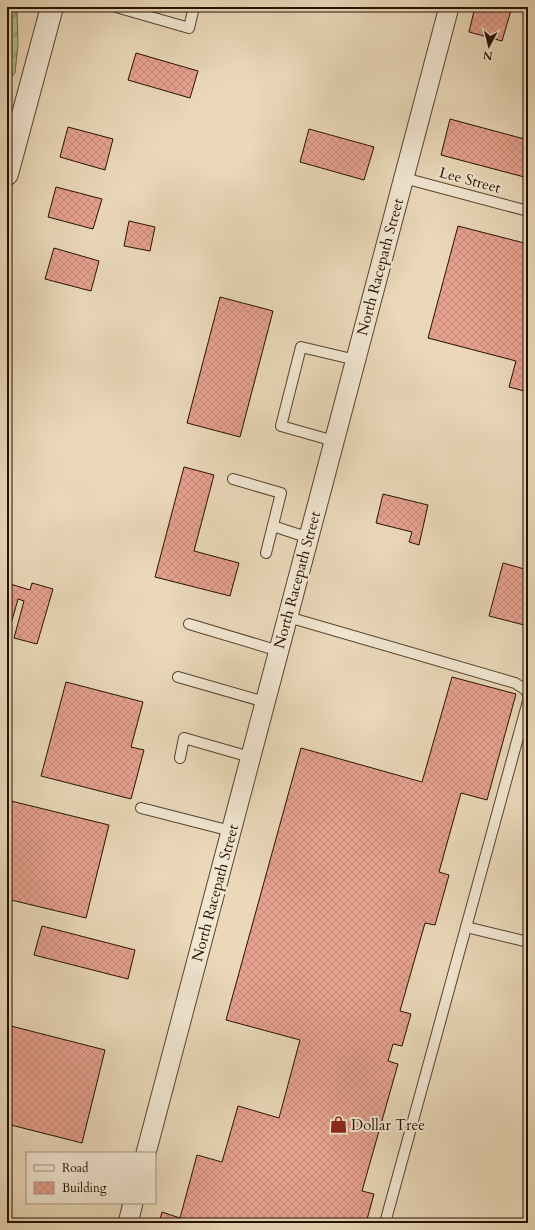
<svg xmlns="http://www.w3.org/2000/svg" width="535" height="1230" font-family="Cardo,serif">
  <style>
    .forest { fill: url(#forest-firs); stroke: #6b684a }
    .building { fill: url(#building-cross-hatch); stroke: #251100 }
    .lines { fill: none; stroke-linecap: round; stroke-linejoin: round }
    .service-casing { stroke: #56432e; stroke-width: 12 }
    .minor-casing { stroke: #56432e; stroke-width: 21 }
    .tertiary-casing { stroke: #56432e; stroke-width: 24 }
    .service { stroke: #f1e6d2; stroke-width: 10 }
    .minor { stroke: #f1e6d2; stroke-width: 19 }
    .tertiary { stroke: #f1e6d2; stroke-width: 22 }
    .labels { text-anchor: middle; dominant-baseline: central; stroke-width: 4; stroke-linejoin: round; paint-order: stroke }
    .street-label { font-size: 15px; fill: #251100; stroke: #f1e6d2 }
    .poi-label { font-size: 15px; fill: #251100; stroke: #f1e6d2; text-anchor: start }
  </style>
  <defs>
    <pattern id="forest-firs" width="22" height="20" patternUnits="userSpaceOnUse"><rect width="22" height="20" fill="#b1c093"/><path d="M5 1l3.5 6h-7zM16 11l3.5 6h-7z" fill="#98a47d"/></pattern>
    <pattern id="building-cross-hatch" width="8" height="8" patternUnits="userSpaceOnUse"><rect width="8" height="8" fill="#e6a18f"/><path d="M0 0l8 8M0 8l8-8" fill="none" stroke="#c58a7a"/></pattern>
  </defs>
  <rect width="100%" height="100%" fill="#ead8b9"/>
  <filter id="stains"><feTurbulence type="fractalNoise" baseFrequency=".005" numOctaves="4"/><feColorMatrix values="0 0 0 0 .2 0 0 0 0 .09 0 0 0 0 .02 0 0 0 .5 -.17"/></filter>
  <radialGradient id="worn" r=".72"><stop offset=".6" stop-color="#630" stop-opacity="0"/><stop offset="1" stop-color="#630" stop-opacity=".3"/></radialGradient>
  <!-- forest -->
  <polygon class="forest" points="7,7 9,7 17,13 18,44 15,73 7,82"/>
  <!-- building -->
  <g class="building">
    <polygon points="475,7 512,7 502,41 469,32"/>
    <polygon points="136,53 198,71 190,98 128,80"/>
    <polygon points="450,119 528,140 528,178 441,155"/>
    <polygon points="68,127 113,139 105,170 60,157"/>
    <polygon points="309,129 374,147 364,180 300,162"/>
    <polygon points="56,187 102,199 93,229 48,217"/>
    <polygon points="129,221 155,227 150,251 124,246"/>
    <polygon points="458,226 528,244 528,392 509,387 516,361 428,338"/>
    <polygon points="54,248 99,261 91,291 45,279"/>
    <polygon points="220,297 273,311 240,437 187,423"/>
    <polygon points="184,467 214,475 194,551 239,563 230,596 155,577"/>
    <polygon points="383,494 428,505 419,545 409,542 412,532 376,523"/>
    <polygon points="503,563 528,570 528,626 489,616"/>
    <polygon points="7,583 30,590 32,583 53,589 37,644 14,638 24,601 18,599 11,624 7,622"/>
    <polygon points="452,677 516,694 487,800 461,793 439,872 449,875 435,925 425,923 400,1011 411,1014 402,1046 393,1044 388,1061 398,1064 362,1191 374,1194 366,1223 159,1223 162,1212 180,1218 197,1155 222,1162 238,1106 279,1118 300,1040 226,1020 301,748 422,782"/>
    <polygon points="66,682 143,702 131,747 144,750 131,799 41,776"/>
    <polygon points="7,800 109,825 86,918 7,899"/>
    <polygon points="42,926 135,950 128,979 34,955"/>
    <polygon points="7,1025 105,1050 82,1143 7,1124"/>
  </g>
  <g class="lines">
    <defs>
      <g id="service">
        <polyline points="116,7 189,28 194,7"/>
        <polyline points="404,178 528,211"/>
        <polyline points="334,441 281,426 301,347 356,360"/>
        <polyline points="233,479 281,493 266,553"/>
        <polyline points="273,526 309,538"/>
        <polyline points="288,617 515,683 526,690 528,695"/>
        <polyline points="189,624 279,651"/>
        <polyline points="178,677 265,702"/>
        <polyline points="180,758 184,738 250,757"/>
        <polyline points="141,808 231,831"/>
        <polyline points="466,927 528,942"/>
        <polyline points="385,1223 528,701"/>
      </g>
      <g id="minor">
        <polyline points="146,1153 449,7"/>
        <polyline points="128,1223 133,1203"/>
      </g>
      <polyline id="tertiary" points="7,174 52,7"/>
    </defs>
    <!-- service casing -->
    <use href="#service" class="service-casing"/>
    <!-- minor casing -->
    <use href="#minor" class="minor-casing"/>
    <!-- tertiary casing -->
    <use href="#tertiary" class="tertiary-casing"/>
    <!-- service -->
    <use href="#service" class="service"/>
    <!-- minor -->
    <use href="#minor" class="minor"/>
    <!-- tertiary -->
    <use href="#tertiary" class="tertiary"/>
  </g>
  <!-- icons -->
  <defs>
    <symbol id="shop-bare" viewBox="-9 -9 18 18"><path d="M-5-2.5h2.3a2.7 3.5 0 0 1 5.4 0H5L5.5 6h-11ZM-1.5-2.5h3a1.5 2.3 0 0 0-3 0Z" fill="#8f2418" stroke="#f1e6d2" stroke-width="2.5" paint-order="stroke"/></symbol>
  </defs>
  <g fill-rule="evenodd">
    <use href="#shop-bare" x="326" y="1112" width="25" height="25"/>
  </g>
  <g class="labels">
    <!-- street labels -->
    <g class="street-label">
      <text transform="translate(470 180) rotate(15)">Lee Street</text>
      <text transform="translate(380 267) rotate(-75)">North Racepath Street</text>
      <text transform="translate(297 580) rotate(-75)">North Racepath Street</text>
      <text transform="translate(215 893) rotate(-75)">North Racepath Street</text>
    </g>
    <!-- poi labels -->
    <g class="poi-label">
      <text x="351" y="1125">Dollar Tree</text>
    </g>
  </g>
  <!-- margin -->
  <rect width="535" height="1230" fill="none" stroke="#ead8b9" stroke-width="24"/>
  <rect x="8" y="8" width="519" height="1214" fill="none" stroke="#251100" stroke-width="2"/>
  <rect x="12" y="12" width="511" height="1206" fill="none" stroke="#251100"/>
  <!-- legend -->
  <rect x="26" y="1152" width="130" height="52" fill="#f1e6d2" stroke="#9f917e"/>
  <rect x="34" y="1165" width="20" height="6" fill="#f1e6d2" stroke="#9f917e"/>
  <text x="62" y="1172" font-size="12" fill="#251100">Road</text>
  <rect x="34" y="1182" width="20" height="12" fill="url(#building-cross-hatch)" stroke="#9f917e"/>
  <text x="62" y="1192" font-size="12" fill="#251100">Building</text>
  <!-- north arrow -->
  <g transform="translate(489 46) rotate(187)" stroke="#f1e6d2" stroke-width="3" paint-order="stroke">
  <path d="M0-3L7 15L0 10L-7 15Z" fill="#251100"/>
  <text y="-6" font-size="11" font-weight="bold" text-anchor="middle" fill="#251100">N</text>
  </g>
  <rect width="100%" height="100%" filter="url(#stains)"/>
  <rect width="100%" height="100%" fill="url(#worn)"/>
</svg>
